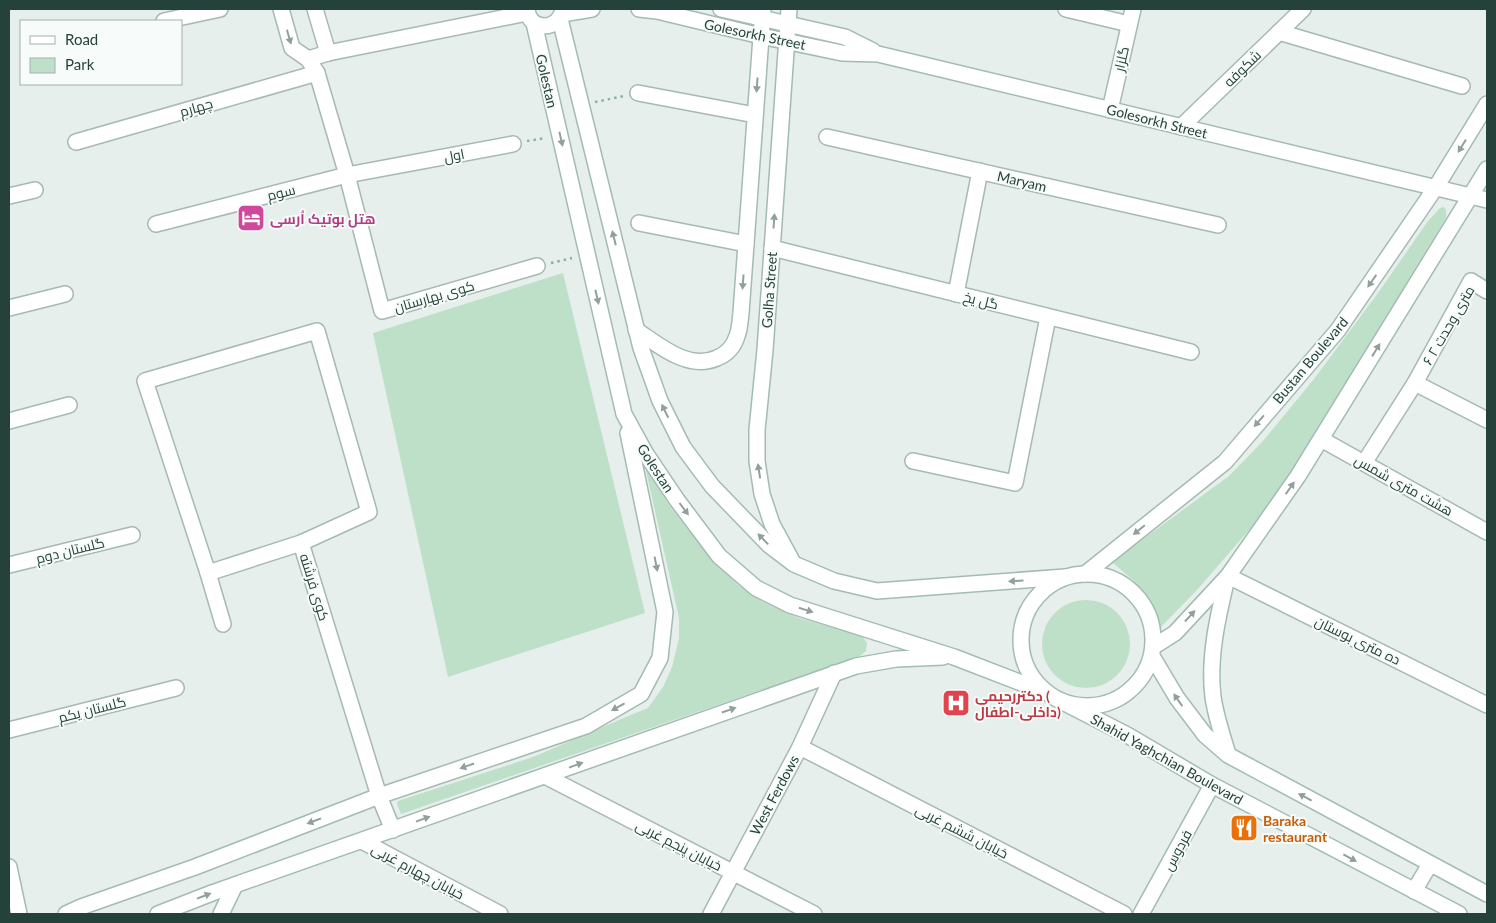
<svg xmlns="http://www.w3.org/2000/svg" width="1496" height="923" font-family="Lato,Cairo,sans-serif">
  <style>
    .green { fill: #bfe0c8 }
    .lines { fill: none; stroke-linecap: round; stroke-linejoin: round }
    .street-casing { stroke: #a8b8b2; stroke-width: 18 }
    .secondary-casing { stroke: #a4bbb3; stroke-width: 18 }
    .path { stroke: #86b3a5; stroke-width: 2.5; stroke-dasharray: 2.5 4; stroke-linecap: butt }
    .street { stroke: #fff; stroke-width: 15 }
    .secondary { stroke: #fff; stroke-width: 15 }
    .oneway { fill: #92a09c }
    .labels { text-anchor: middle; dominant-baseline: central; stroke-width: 4; stroke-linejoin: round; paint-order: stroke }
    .street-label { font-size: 14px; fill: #24423a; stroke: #f7fbf9 }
    .hotel-label { font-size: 14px; font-weight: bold; fill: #b23c85; stroke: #f7fbf9; text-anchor: start }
    .health-label { font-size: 14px; font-weight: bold; fill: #be3a42; stroke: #f7fbf9; text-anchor: start }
    .food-label { font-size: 14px; font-weight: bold; fill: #c56008; stroke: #f7fbf9; text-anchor: start }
  </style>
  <rect width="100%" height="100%" fill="#e6efeb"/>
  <!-- green -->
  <g class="green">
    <polygon points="1444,207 1446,210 1446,218 1300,461 1263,514 1197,590 1160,628 1152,604 1134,581 1112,562 1229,476 1263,441 1314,379 1378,293 1428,221 1440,208"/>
    <polygon points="563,273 645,613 448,677 373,333"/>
    <polygon points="644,462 669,505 705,551 738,585 763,602 799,618 862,636 867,643 866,651 860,656 401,814 397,804 398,801 533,757 633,714 648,708 663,687 672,667 679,638 679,618"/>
    <circle cx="1086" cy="644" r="44"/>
  </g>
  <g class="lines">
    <defs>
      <g id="street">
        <polyline points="281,9 292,48 308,59 317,73 347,175 382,311 537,266"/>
        <polyline points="315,9 328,53"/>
        <polyline points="1066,9 1129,24"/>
        <polyline points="164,21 220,9"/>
        <polyline points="1279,32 1462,86"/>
        <polyline points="308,59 328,53 527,13"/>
        <polyline points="638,93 755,115"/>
        <polyline points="1110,110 1133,9"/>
        <polyline points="1181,127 1303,9"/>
        <polyline points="827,137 1218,225"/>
        <polyline points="76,142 317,73"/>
        <polyline points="9,196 35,190"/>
        <polyline points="639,223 746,244"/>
        <polyline points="156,224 347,175 513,144"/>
        <polyline points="772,248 1191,352"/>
        <polyline points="956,294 980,171"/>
        <polyline points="9,308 65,294"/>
        <polyline points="1415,383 1487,420"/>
        <polyline points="9,421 69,405"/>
        <polyline points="1321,439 1487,532"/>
        <polyline points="913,461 1015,483 1048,317"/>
        <polyline points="1364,463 1415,383 1471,281 1487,291"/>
        <polyline points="9,565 132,535"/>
        <polyline points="208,573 301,543"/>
        <polyline points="1228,576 1487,705"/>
        <polyline points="223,624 208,573 145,381 317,331 369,512 301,543 379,796 393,830"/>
        <polyline points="9,730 176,688"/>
        <polyline points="800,747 1124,914"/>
        <polyline points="545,776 814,914"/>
        <polyline points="362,841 500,914"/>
        <polyline points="9,867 19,914"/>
        <polyline points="711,914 800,747 834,673"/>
      </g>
      <g id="secondary">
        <path d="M 527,9 C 529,32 560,31 563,9"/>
        <polyline points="639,9 657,11 761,36 842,53 878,54 1487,200"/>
        <polyline points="721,9 845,37 873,51"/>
        <polyline points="789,9 765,350 757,430 757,461 762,494 772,524 791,559"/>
        <polyline points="562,14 592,9"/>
        <polyline points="560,19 641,348 660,401 683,447 712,486 769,545 794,564 834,581 877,591 1065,577"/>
        <polyline points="534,23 624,414 646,454 677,500 719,556 756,588 790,605 954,657 1045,692"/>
        <path d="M 636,330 C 659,345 688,371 717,358 C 727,354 734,346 737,336 C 740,329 740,320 741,313 L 763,9"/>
        <circle cx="1087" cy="640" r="66"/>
        <polyline points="1085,574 1225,462 1338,330 1436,187 1487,104"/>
        <path d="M 1227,578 C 1218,616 1208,658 1213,697 C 1216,717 1222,735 1228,754"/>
        <polyline points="1153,647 1175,633 1228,576 1298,476 1487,169"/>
        <polyline points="1152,656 1177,698 1205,735 1228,755 1487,894"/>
        <polyline points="1061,701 1129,736 1212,785 1459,914"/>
        <polyline points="1414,891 1430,864"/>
        <polyline points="66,914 81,907 195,867 379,796 586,726 641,694 660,658 665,612 628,433"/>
        <polyline points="158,914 212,893 856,666 896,659 943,657"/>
        <polyline points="221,914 235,885"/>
        <polyline points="1141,914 1212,785"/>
      </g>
    </defs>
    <!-- street casing -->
    <use href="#street" class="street-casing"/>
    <!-- secondary casing -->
    <use href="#secondary" class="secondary-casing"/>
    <!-- path -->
    <g class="path">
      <polyline points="595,102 624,96"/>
      <polyline points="527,141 546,138"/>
      <polyline points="551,263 572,258"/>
    </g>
    <!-- street -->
    <use href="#street" class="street"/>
    <!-- secondary -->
    <use href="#secondary" class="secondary"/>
  </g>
  <!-- one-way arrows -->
  <defs><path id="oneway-solid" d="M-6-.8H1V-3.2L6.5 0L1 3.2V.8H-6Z" transform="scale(1.25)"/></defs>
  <g class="oneway">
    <use href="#oneway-solid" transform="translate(289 37) rotate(74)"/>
    <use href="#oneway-solid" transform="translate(757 85) rotate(94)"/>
    <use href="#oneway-solid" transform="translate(561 139) rotate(77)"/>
    <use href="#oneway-solid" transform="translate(1462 146) rotate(122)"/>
    <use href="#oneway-solid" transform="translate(774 221) rotate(-86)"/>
    <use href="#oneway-solid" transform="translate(614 238) rotate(-104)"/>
    <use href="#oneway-solid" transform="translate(1372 281) rotate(125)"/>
    <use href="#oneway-solid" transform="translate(743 282) rotate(94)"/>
    <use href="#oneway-solid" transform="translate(597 297) rotate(77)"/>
    <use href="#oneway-solid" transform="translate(1376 350) rotate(-58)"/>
    <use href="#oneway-solid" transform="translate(665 411) rotate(-116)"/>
    <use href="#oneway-solid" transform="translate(1259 421) rotate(131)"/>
    <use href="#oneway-solid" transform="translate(759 471) rotate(-99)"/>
    <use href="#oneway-solid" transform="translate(1290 488) rotate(-55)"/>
    <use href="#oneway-solid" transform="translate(684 509) rotate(53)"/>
    <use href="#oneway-solid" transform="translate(1139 530) rotate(141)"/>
    <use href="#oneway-solid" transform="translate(763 539) rotate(-134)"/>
    <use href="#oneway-solid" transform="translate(656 564) rotate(79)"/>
    <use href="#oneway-solid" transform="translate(1016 581) rotate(176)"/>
    <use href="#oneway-solid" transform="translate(806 610) rotate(18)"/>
    <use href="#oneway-solid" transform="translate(1190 616) rotate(-47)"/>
    <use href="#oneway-solid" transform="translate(1178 700) rotate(-125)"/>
    <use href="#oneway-solid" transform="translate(618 707) rotate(151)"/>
    <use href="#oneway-solid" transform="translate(729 710) rotate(-19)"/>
    <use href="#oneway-solid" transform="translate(576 765) rotate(-20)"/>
    <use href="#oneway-solid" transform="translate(467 766) rotate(161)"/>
    <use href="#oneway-solid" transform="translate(1305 797) rotate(-152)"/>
    <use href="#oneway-solid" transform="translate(423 819) rotate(-20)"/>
    <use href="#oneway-solid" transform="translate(314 821) rotate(159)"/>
    <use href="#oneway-solid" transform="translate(1350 858) rotate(28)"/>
    <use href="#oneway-solid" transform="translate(204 896) rotate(-21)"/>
  </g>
  <!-- icons -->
  <defs>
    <symbol id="hotel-square" viewBox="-11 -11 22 22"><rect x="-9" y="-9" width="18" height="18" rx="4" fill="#d1479c" stroke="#f7fbf9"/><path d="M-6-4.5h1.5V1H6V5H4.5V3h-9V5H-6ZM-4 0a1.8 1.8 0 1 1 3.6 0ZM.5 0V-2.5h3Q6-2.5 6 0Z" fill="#fff"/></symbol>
    <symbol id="hospital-square" viewBox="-11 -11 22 22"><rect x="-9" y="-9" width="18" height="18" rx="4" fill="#e0444e" stroke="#f7fbf9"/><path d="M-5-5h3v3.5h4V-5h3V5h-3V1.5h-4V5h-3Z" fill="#fff"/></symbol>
    <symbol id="restaurant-square" viewBox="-11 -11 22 22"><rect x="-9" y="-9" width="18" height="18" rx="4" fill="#e8710a" stroke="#f7fbf9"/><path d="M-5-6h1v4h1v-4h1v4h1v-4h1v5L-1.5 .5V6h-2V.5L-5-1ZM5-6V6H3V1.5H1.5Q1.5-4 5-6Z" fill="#fff"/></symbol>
  </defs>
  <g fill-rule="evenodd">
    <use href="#hotel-square" x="235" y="202" width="32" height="32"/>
    <use href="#hospital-square" x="940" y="687" width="32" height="32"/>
    <use href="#restaurant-square" x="1228" y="812" width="32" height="32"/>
  </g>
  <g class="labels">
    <!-- street labels -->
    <g class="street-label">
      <text transform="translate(755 34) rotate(12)">Golesorkh Street</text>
      <text transform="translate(1121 59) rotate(-77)">گلزار</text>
      <text transform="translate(1242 68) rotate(-44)">شکوفه</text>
      <text transform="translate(547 81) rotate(77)">Golestan</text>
      <text transform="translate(196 107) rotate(-16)">چهارم</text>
      <text transform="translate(1157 121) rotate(14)">Golesorkh Street</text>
      <text transform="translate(454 155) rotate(-11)">اول</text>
      <text transform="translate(1022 181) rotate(13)">Maryam</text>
      <text transform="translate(281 192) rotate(-14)">سوم</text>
      <text transform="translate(769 290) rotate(-86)">Golha Street</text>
      <text transform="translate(434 296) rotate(-16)">کوی بهارستان</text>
      <text transform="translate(981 300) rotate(14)">گل یخ</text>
      <text transform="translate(1448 325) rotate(-60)">۶ متری وحدت ۲</text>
      <text transform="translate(1310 360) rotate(-50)">Bustan Boulevard</text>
      <text transform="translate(656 468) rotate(57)">Golestan</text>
      <text transform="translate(1404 485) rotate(29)">هشت متری شمس</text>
      <text transform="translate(70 550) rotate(-14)">گلستان دوم</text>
      <text transform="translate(315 587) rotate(73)">کوی فرشته</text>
      <text transform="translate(1358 640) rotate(26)">ده متری بوستان</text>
      <text transform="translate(92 709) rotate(-14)">گلستان یکم</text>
      <text transform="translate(1167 759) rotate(29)">Shahid Yaghchian Boulevard</text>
      <text transform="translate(774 795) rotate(-62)">West Ferdows</text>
      <text transform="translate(962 831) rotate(27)">خیابان ششم غربی</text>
      <text transform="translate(679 845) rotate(27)">خیابان پنجم غربی</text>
      <text transform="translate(1177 850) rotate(-61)">فردوس</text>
      <text transform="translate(418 871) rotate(28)">خیابان چهارم غربی</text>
    </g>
    <!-- hotel labels -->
    <g class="hotel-label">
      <text x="270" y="218">هتل بوتیک اُرسی</text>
    </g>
    <!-- health labels -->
    <g class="health-label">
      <text x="975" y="695">دکتررحیمی (<tspan x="975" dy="16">داخلی-اطفال)</tspan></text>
    </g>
    <!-- food labels -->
    <g class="food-label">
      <text x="1263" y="820">Baraka<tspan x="1263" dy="16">restaurant</tspan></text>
    </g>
  </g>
  <!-- border -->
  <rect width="1496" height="923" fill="none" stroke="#24423a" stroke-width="20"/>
  <!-- legend -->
  <rect x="20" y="20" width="162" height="65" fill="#f7fbf9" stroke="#a3b1ad"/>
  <rect x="30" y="36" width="25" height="8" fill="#ffffff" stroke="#a3b1ad"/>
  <text x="65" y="45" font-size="15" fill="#24423a">Road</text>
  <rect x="30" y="58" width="25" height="15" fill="#bfe0c8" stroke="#a3b1ad"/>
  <text x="65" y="70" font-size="15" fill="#24423a">Park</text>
</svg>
